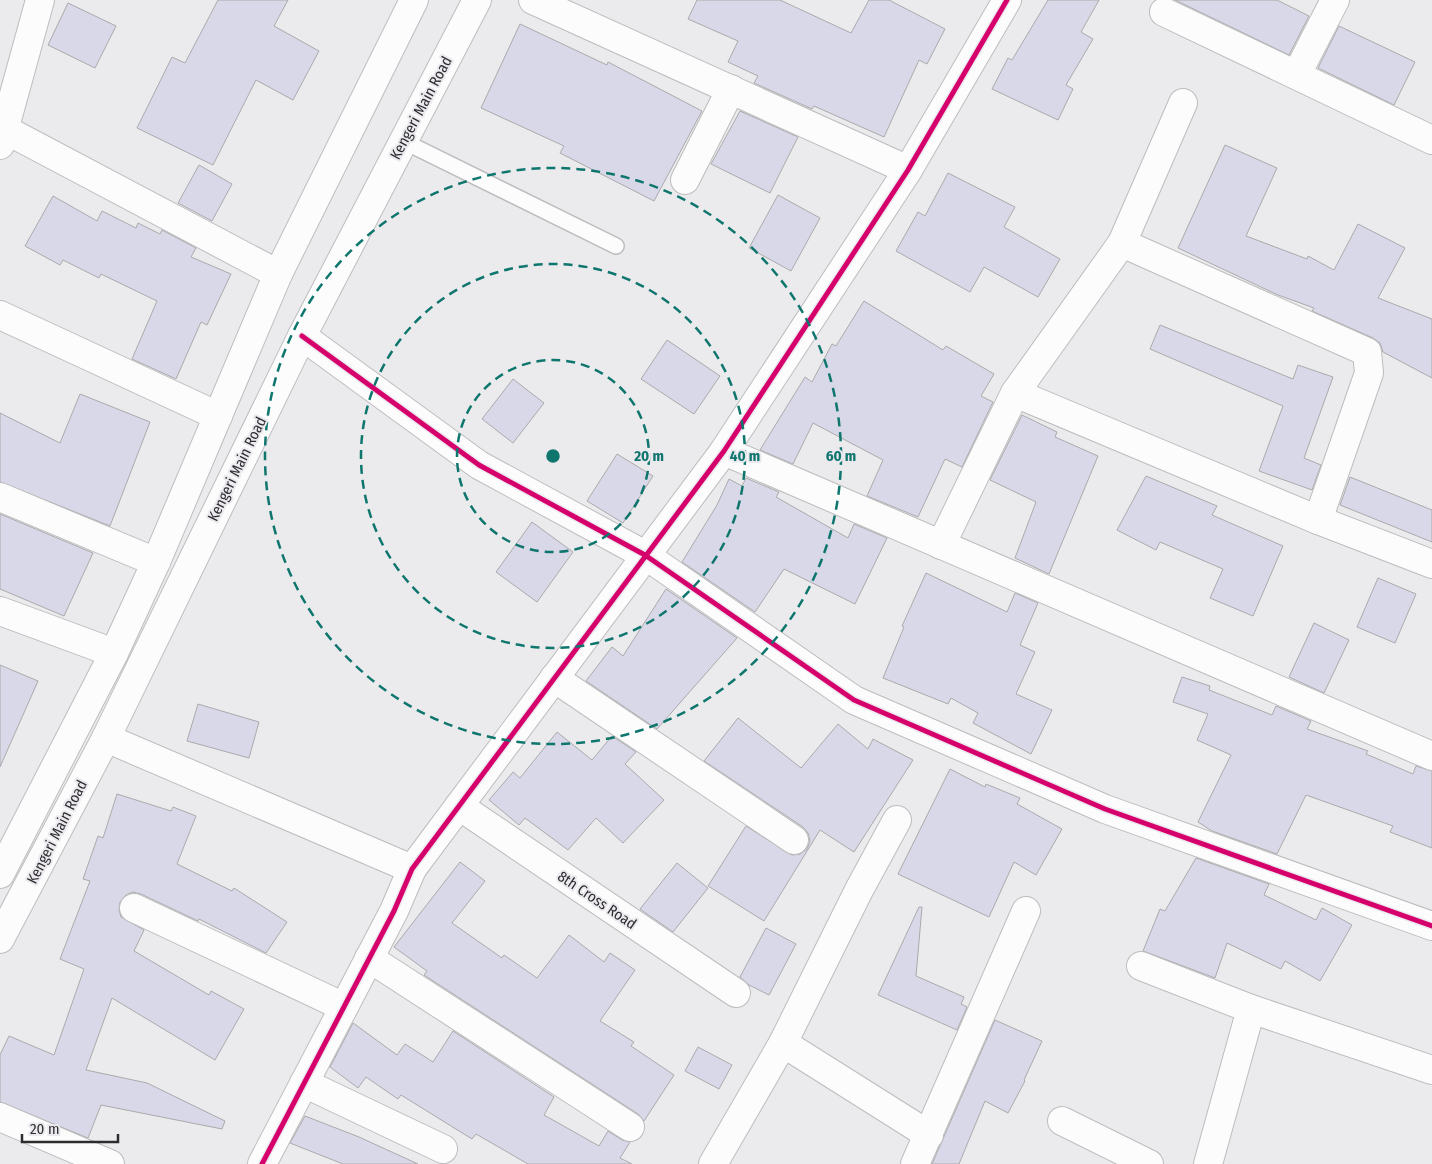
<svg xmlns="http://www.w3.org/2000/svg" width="1432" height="1164" font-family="'Fira Sans Condensed',sans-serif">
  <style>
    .building { fill: #d9d8e8; stroke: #aaaaac }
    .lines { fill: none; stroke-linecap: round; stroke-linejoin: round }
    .service-casing { stroke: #bdbdbf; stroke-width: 18 }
    .minor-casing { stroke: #bdbdbf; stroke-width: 30 }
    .primary-casing { stroke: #bdbdbf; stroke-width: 30 }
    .service { stroke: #fcfcfc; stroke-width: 15 }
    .minor { stroke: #fcfcfc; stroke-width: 28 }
    .primary { stroke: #fcfcfc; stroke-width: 28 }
    .cycleway-casing { stroke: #ebe9ee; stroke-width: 8 }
    .cycleway { stroke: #d6006c; stroke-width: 5 }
    .ring { fill: none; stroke: #0f766e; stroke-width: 2.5; stroke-dasharray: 9 6 }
    .labels { text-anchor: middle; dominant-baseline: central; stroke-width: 4; stroke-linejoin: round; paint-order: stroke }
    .street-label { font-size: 15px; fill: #2d2d2f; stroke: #ebe9ee }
    .centre { fill: #0f766e; stroke: #ebe9ee; stroke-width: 2.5 }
    .ring-label { font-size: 15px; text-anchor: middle; font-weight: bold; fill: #0f766e; stroke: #ebe9ee; stroke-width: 4; stroke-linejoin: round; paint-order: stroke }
  </style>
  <rect width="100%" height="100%" fill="#ebeaed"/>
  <!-- building -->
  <g class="building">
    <polygon points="218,0 288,0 274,26 319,51 293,100 256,80 213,165 137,128 172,57 185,63"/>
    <polygon points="697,0 780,0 851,33 869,0 889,0 945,29 927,64 919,60 884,137 814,106 812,109 754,83 758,76 728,62 738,41 688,19"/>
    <polygon points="1048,0 1099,0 1081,32 1093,39 1066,85 1073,89 1058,120 992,89 1008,58 1012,60"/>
    <polygon points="1175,0 1277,0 1309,16 1289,55"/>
    <polygon points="68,3 116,26 95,68 48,45"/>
    <polygon points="520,24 607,65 608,62 702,111 654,201 560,153 564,146 481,108"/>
    <polygon points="1339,26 1415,62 1394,105 1318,68"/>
    <polygon points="740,111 798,137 770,193 711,164"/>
    <polygon points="1225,145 1277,168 1246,236 1307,259 1308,256 1334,270 1358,224 1405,248 1378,298 1432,319 1432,378 1383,352 1380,343 1373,338 1312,311 1314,308 1278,295 1178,248"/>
    <polygon points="199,165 232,184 212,221 178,203"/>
    <polygon points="948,173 1015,207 1004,227 1060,259 1038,297 984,267 970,292 896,251 918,212 925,216"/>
    <polygon points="778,195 820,218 791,271 749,248"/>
    <polygon points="53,196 97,221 102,211 136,228 138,223 160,234 162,230 196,248 191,257 231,274 207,325 201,322 176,379 132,359 157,301 101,274 99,278 63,260 60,265 25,246"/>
    <polygon points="864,301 943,350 946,346 994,374 981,396 993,402 962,467 945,459 918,517 867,496 883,460 813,423 793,464 760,450 805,377 812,382 832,344 836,346"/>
    <polygon points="1160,325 1293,379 1298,365 1333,377 1304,458 1321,465 1312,490 1259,471 1283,406 1150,349"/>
    <polygon points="667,340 720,376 694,414 641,379"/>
    <polygon points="513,379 544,403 513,443 482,419"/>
    <polygon points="80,394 150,422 110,526 0,482 0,413 60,443"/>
    <polygon points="1022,415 1057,432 1055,437 1098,456 1049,574 1015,558 1036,502 990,480"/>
    <polygon points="617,454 653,476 623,523 587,501"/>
    <polygon points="1146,476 1217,506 1212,515 1283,546 1253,616 1210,598 1223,569 1160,542 1156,550 1117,530"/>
    <polygon points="1350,477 1432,510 1432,542 1340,505"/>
    <polygon points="746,478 779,492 776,497 848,538 854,524 887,538 855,604 784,569 755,612 682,562 717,505 729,479 742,486"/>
    <polygon points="0,514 93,553 64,616 0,589"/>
    <polygon points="532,522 573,552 537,602 496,572"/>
    <polygon points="926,573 1007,612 1015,593 1038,603 1020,645 1035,652 1016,694 1052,710 1031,754 973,723 978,713 951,698 948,704 883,678 904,627 902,626"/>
    <polygon points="1378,578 1416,594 1395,643 1357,627"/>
    <polygon points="666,589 737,638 657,729 586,681 612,647 623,656"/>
    <polygon points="1314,623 1349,640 1324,693 1289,677"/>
    <polygon points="0,665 38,681 0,767"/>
    <polygon points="1182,677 1210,686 1209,690 1272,715 1276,706 1311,721 1307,729 1368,751 1366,754 1413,774 1416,766 1432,771 1432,848 1390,832 1393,826 1306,795 1277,854 1212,831 1198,822 1231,755 1197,740 1208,714 1173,702"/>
    <polygon points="198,704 259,722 249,758 187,741"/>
    <polygon points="738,718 801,768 838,724 868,749 873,739 913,760 854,852 820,830 764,921 708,886 746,826 792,855 800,854 807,849 810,841 808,833 803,827 704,761"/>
    <polygon points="557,732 592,760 612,736 636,752 625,764 664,800 623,843 596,818 568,850 525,818 519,825 489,800 513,772 520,778"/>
    <polygon points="950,769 985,787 986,784 1020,798 1017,804 1062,829 1036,875 1014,862 989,917 898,874"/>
    <polygon points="117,794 171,811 173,807 196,816 177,864 232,891 234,888 287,922 266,953 199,919 198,921 141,894 133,892 126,895 120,902 119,910 121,917 144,930 134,951 209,995 211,991 244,1009 215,1060 112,998 86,1070 147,1083 225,1121 222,1129 101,1105 88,1138 0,1102 0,1055 9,1036 54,1055 84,969 60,959 90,881 83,879 98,836 103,838"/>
    <polygon points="1196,858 1269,884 1264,895 1316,920 1322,908 1352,925 1320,981 1285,961 1281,969 1227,943 1215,978 1143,951 1160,909 1165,911"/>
    <polygon points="460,862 485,881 452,923 502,958 504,955 537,978 569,935 604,962 610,953 635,970 600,1021 634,1042 631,1046 674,1075 644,1121 638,1114 424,975 427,971 394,947"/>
    <polygon points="677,863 708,888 673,932 640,909"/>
    <polygon points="919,907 922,907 916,976 964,997 961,1004 967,1007 957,1030 878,995"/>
    <polygon points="766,928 796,944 769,995 749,985 740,977"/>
    <polygon points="995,1020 1042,1041 1024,1080 1025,1081 1008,1113 985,1101 959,1164 932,1164"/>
    <polygon points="353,1023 397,1055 405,1044 433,1062 453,1031 554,1097 544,1115 599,1146 608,1131 622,1140 630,1142 620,1158 632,1164 528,1164 476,1134 472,1139 401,1095 398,1099 366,1077 358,1088 330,1067"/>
    <polygon points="698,1047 732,1065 719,1089 685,1071"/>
    <polygon points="305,1116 359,1137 418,1164 343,1164 290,1143"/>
  </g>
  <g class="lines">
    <defs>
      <polyline id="service" points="403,141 616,246"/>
      <g id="minor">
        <polyline points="533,0 908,170"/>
        <polyline points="1164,12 1432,140"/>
        <polyline points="1297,74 1335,0"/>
        <polyline points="1183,103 1122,243 1367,352 1369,373 1318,520"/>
        <polyline points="6,130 278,274"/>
        <polyline points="0,145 40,0"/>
        <polyline points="685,180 731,89"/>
        <polyline points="0,315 218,416"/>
        <polyline points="302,336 479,465 645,555 854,700 1105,809 1432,926"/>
        <polyline points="1015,393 1318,520 1432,564"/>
        <polyline points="724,451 1432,756"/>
        <polyline points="0,497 156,562"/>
        <polyline points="941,545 1015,393 1122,243"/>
        <polyline points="0,611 114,653"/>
        <polyline points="554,678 794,840"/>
        <polyline points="106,738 412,869"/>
        <polyline points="459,806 736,993"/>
        <polyline points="134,908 344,1007"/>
        <polyline points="369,958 630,1127"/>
        <polyline points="1141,966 1251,1009 1432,1070"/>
        <polyline points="783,1043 929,1135"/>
        <polyline points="304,1083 443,1149"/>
        <polyline points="0,1117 110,1164"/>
        <polyline points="1062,1121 1149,1164"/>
        <polyline points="262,1164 394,911 412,869 724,451 908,170 1007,0"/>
        <polyline points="713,1164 783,1043 859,890 897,820"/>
        <polyline points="915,1164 1026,911"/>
        <polyline points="1208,1164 1251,1009"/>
      </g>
      <g id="primary">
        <polyline points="0,874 114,653 156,562 278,274 414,0"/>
        <polyline points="0,939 106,738 302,336 477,0"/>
      </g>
    </defs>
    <!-- service casing -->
    <use href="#service" class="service-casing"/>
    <!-- minor casing -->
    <use href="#minor" class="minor-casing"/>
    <!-- primary casing -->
    <use href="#primary" class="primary-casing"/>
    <!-- service -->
    <use href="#service" class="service"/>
    <!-- minor -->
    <use href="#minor" class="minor"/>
    <!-- primary -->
    <use href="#primary" class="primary"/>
    <defs>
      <g id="cycleway">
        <polyline points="302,336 479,465 645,555 854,700 1105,809 1432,926"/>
        <polyline points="262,1164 394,911 412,869 724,451 908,170 1007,0"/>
      </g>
    </defs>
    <!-- cycleway casing -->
    <use href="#cycleway" class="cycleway-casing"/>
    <!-- cycleway -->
    <use href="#cycleway" class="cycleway"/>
  </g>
  <!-- distance rings -->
  <g class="ring">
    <circle cx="553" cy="456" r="96"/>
    <circle cx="553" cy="456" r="192"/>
    <circle cx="553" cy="456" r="288"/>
  </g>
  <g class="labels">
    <!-- street labels -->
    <g class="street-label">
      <text transform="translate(421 108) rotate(-62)">Kengeri Main Road</text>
      <text transform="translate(237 469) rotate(-64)">Kengeri Main Road</text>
      <text transform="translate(57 832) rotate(-63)">Kengeri Main Road</text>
      <text transform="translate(597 900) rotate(34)">8th Cross Road</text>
    </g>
  </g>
  <circle cx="553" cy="456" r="8" class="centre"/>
  <g class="ring-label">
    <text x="649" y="461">20 m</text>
    <text x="745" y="461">40 m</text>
    <text x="841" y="461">60 m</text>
  </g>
  <!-- scale -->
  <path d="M22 1134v8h96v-8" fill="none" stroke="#2d2d2f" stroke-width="2.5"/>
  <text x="30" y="1134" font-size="15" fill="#2d2d2f" stroke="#ebe9ee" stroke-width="4" paint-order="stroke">20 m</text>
</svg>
